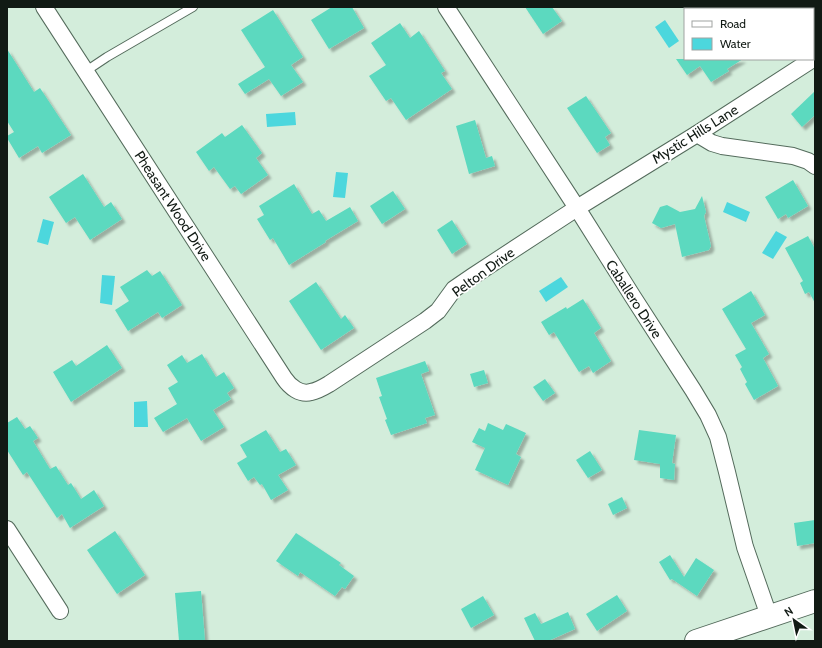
<svg xmlns="http://www.w3.org/2000/svg" width="822" height="648" font-family="Cabin,sans-serif">
  <style>
    .water { fill: #4cd7dd }
    .building { fill: #5cd9bf; filter: url(#shadow) }
    .lines { fill: none; stroke-linecap: round; stroke-linejoin: round }
    .lane-casing { stroke: #546b5c; stroke-width: 10 }
    .street-casing { stroke: #546b5c; stroke-width: 18 }
    .secondary-casing { stroke: #546b5c; stroke-width: 24 }
    .lane { stroke: #fff; stroke-width: 8 }
    .street { stroke: #fff; stroke-width: 16 }
    .secondary { stroke: #fff; stroke-width: 22 }
    .labels { text-anchor: middle; dominant-baseline: central; stroke-width: 3.5; stroke-linejoin: round; paint-order: stroke }
    .street-label { font-size: 14px; fill: #111a14; stroke: #fff }
  </style>
  <defs>
    <filter id="shadow"><feDropShadow dx="3.5" dy="3.5" stdDeviation="1" flood-color="#0004"/></filter>
  </defs>
  <rect width="100%" height="100%" fill="#d3eddb"/>
  <!-- water -->
  <g class="water">
    <polygon points="665,20 679,41 669,48 655,27"/>
    <polygon points="295,112 296,125 267,127 266,114"/>
    <polygon points="336,172 348,173 345,198 333,197"/>
    <polygon points="727,202 750,212 746,222 723,212"/>
    <polygon points="43,219 54,222 48,245 37,242"/>
    <polygon points="776,231 787,237 773,259 762,253"/>
    <polygon points="102,275 115,276 112,305 100,303"/>
    <polygon points="561,277 568,287 546,302 539,291"/>
    <polygon points="147,401 148,427 134,427 134,402"/>
  </g>
  <!-- building -->
  <g class="building">
    <polygon points="332,7 352,7 364,28 329,49 311,20"/>
    <polygon points="525,7 552,7 562,21 543,34"/>
    <polygon points="273,10 303,57 291,65 303,82 281,96 269,79 245,94 238,84 265,67 241,30"/>
    <polygon points="400,23 410,38 419,31 445,71 441,73 452,89 406,120 391,98 386,101 369,76 386,65 371,43"/>
    <polygon points="7,49 34,92 40,88 71,135 42,153 38,146 19,158 7,138 7,136 14,132 7,121"/>
    <polygon points="676,59 743,59 727,69 729,71 711,82 700,66 687,75"/>
    <polygon points="815,91 815,115 802,127 791,114"/>
    <polygon points="586,96 611,133 605,137 610,145 597,153 567,108"/>
    <polygon points="475,120 486,158 492,156 495,166 469,174 456,126"/>
    <polygon points="242,125 262,153 256,158 268,175 241,194 235,186 230,189 214,167 209,171 196,152 222,133 225,137"/>
    <polygon points="83,174 104,207 111,202 122,219 90,240 75,217 66,223 49,197"/>
    <polygon points="793,180 808,206 788,218 786,214 778,219 765,197"/>
    <polygon points="294,184 312,214 319,210 326,221 350,207 358,221 325,241 326,242 289,265 273,238 270,240 257,219 264,215 259,206"/>
    <polygon points="393,191 405,209 382,224 370,206"/>
    <polygon points="702,196 706,212 704,216 711,246 709,250 682,257 675,224 661,228 652,223 660,207 667,205 680,212 695,209"/>
    <polygon points="452,220 467,244 452,254 437,230"/>
    <polygon points="808,236 815,249 815,303 809,292 805,294 800,283 803,281 785,248"/>
    <polygon points="147,270 152,276 160,271 182,305 162,318 158,312 128,331 115,310 129,301 120,287"/>
    <polygon points="316,282 341,319 345,315 354,328 321,350 289,301"/>
    <polygon points="751,291 765,315 751,323 769,354 763,358 778,386 754,400 745,384 747,382 740,369 742,367 735,355 746,349 722,309"/>
    <polygon points="583,299 601,328 594,333 611,361 593,373 589,366 579,372 554,332 549,335 541,322 566,307 567,309"/>
    <polygon points="107,345 122,368 71,402 53,372 72,360 76,366"/>
    <polygon points="202,354 216,377 224,372 234,388 227,393 231,399 213,410 224,427 201,441 187,418 163,432 154,418 177,404 168,388 178,382 167,365 182,355 187,363"/>
    <polygon points="425,361 429,371 421,374 435,415 425,418 427,423 391,435 385,420 387,419 379,397 382,396 376,378"/>
    <polygon points="484,370 488,383 474,387 470,374"/>
    <polygon points="545,379 555,393 543,401 533,387"/>
    <polygon points="17,417 25,429 30,426 38,438 33,441 50,469 56,466 68,485 71,483 81,499 94,490 104,506 70,528 62,514 57,518 27,472 23,475 7,450 7,423"/>
    <polygon points="488,423 503,430 506,424 526,433 516,454 521,457 508,485 475,470 485,448 472,442 479,428 485,431"/>
    <polygon points="266,430 280,452 286,449 296,465 278,475 288,490 271,500 262,484 260,485 254,477 248,481 237,463 247,457 240,445"/>
    <polygon points="639,430 676,435 672,463 675,464 674,480 660,478 660,464 634,460"/>
    <polygon points="590,451 602,470 588,478 576,460"/>
    <polygon points="622,497 627,508 613,515 608,504"/>
    <polygon points="815,520 815,543 797,546 794,523"/>
    <polygon points="115,531 145,575 117,594 87,550"/>
    <polygon points="296,533 341,563 339,565 354,576 345,589 342,587 335,596 300,572 298,576 276,561"/>
    <polygon points="670,555 684,577 696,558 714,570 697,596 672,579 670,580 659,562"/>
    <polygon points="201,591 205,641 179,641 175,593"/>
    <polygon points="617,595 627,611 597,631 586,614"/>
    <polygon points="483,596 494,615 471,628 461,609"/>
    <polygon points="568,612 575,629 548,641 535,641 524,618 535,613 541,624"/>
  </g>
  <g class="lines">
    <defs>
      <polyline id="lane" points="86,71 107,57 193,7"/>
      <g id="street">
        <path d="M 44,7 L 284,378 C 290,387 300,395 311,392 C 317,391 324,387 329,384 L 425,321 L 438,311 L 454,289 L 473,276 L 577,208 L 697,134 L 813,59"/>
        <polyline points="446,7 577,208 633,297 693,390 708,415 718,437 727,472 745,547 769,616"/>
        <polyline points="697,134 712,143 722,146 793,156 808,161 815,166"/>
        <polyline points="7,529 60,611"/>
      </g>
      <polyline id="secondary" points="696,641 815,601"/>
    </defs>
    <!-- lane casing -->
    <use href="#lane" class="lane-casing"/>
    <!-- street casing -->
    <use href="#street" class="street-casing"/>
    <!-- secondary casing -->
    <use href="#secondary" class="secondary-casing"/>
    <!-- lane -->
    <use href="#lane" class="lane"/>
    <!-- street -->
    <use href="#street" class="street"/>
    <!-- secondary -->
    <use href="#secondary" class="secondary"/>
  </g>
  <g class="labels">
    <!-- street labels -->
    <g class="street-label">
      <text transform="translate(695 134) rotate(-32)">Mystic Hills Lane</text>
      <text transform="translate(173 206) rotate(57)">Pheasant Wood Drive</text>
      <text transform="translate(483 272) rotate(-36)">Pelton Drive</text>
      <text transform="translate(634 299) rotate(57)">Caballero Drive</text>
    </g>
  </g>
  <!-- border -->
  <rect width="822" height="648" fill="none" stroke="#111a14" stroke-width="16"/>
  <!-- legend -->
  <rect x="684" y="8" width="130" height="52" fill="#ffffff" stroke="#a0a3a1"/>
  <rect x="692" y="21" width="20" height="6" fill="#ffffff" stroke="#a0a3a1"/>
  <text x="720" y="28" font-size="12" fill="#111a14">Road</text>
  <rect x="692" y="38" width="20" height="12" fill="#4cd7dd" stroke="#a0a3a1"/>
  <text x="720" y="48" font-size="12" fill="#111a14">Water</text>
  <!-- north arrow -->
  <g transform="translate(794 620) rotate(327)" stroke="#ffffff" stroke-width="3" paint-order="stroke">
  <path d="M0-3L7 15L0 10L-7 15Z" fill="#111a14"/>
  <text y="-6" font-size="11" font-weight="bold" text-anchor="middle" fill="#111a14">N</text>
  </g>
</svg>
